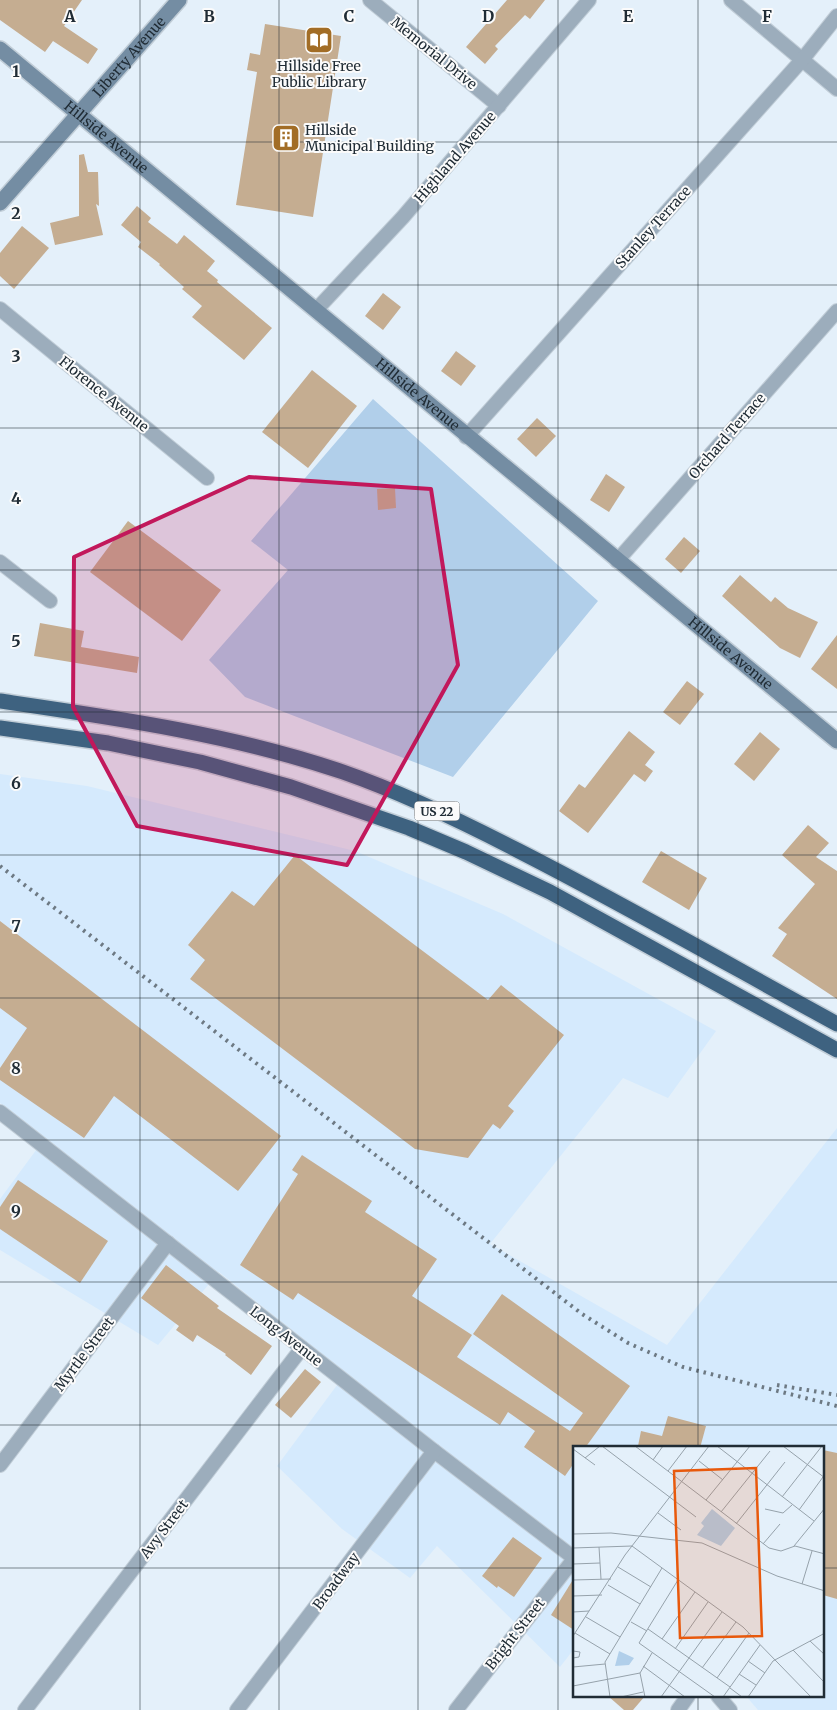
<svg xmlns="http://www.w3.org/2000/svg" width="837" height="1710" font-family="Merriweather,serif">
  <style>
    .built { fill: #d5eafd }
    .green { fill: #b1cfea }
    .building { fill: #c5ad91 }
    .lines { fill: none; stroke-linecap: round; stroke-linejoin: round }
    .street-casing { stroke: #c1cdd7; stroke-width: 16 }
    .secondary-casing { stroke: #c1cdd7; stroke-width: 18 }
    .highway-casing { stroke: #c1cdd7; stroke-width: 18 }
    .street { stroke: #9cadbc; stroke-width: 14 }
    .secondary { stroke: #748da3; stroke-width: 15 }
    .highway { stroke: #3e6280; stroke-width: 15 }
    .rail { stroke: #6d7983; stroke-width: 4; stroke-dasharray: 2.5 5; stroke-linecap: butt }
    .marked { fill: #c2185b; fill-opacity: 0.2; stroke: #c2185b; stroke-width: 4; stroke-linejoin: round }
    .grid { fill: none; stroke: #202c35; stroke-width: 1; stroke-opacity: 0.55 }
    .labels { text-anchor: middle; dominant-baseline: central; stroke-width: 4; stroke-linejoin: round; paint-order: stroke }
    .shield { fill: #fbfbfb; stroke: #626a70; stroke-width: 1 }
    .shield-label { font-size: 12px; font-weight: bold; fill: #202c35 }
    .street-label { font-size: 14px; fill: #202c35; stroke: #fbfbfb }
    .poi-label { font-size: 14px; fill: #202c35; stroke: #fbfbfb }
    .inset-road { fill: none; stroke: #96a2ab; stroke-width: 1 }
    .view { fill: #e8590c; fill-opacity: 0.15; stroke: #e8590c; stroke-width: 2.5 }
    .inset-edge { fill: none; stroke: #202c35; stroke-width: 2.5 }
    .grid-label { font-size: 16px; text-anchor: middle; font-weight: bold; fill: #202c35; stroke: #fbfbfb; stroke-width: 4; stroke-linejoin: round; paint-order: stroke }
  </style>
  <rect width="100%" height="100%" fill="#e4f0fa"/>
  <!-- built -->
  <polygon class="built" points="0,774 87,786 355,851 503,914 716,1031 668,1098 623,1078 490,1244 667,1345 837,1128 837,1710 758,1710 746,1696 823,1696 823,1448 574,1448 574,1649 560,1667 437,1546 410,1578 342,1529 277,1466 346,1373 219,1272 158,1345 0,1250 0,1199 45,1138 0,1103"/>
  <!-- green -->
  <polygon class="green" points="373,399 598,601 453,777 245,697 209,660 288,570 251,541"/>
  <!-- building -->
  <g class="building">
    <polygon points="0,0 82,0 64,26 98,49 88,64 53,41 45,52 0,20"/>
    <polygon points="507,0 545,0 530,19 525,15 495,46 498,49 485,64 466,47"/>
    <polygon points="265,24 341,36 313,217 236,205 257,72 247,70 250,53 260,55"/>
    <polygon points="84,154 88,172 98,172 99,206 96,204 103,235 55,245 50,223 79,216 79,155"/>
    <polygon points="137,206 151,218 148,222 177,244 184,235 215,261 207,271 218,280 217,282 272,328 244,360 192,317 202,306 182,289 184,287 159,265 160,264 138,247 141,242 121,225"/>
    <polygon points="22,226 49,248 14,289 0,276 0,253"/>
    <polygon points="383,293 401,307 383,330 365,316"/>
    <polygon points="456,351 476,366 461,386 441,371"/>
    <polygon points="312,370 357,406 308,468 262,432"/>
    <polygon points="537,418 556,436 536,457 517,439"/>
    <polygon points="606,474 625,487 609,512 590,500"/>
    <polygon points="395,488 396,508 378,510 377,489"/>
    <polygon points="128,521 221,590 182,641 90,572"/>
    <polygon points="684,537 700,551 681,573 665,559"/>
    <polygon points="740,575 771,602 775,597 788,608 818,622 800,658 780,648 722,596"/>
    <polygon points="40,623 84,631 81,647 139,657 137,673 34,656"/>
    <polygon points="837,635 837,689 811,669"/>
    <polygon points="687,681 704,694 680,725 663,712"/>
    <polygon points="629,731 655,752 645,765 653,771 645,782 634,774 588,833 559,811 579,784 585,788"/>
    <polygon points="760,732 780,749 754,781 734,764"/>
    <polygon points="808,825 829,843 816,857 837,871 837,999 772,956 787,934 778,928 815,884 782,855"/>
    <polygon points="661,851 707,878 689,910 642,882"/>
    <polygon points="295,855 488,1000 501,985 564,1035 508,1106 514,1111 500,1129 493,1124 468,1158 415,1149 190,979 205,960 188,945 232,891 254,906"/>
    <polygon points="0,921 281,1136 238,1191 114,1096 84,1138 0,1080 0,1068 27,1028 0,1008"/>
    <polygon points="302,1155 372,1201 365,1212 437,1259 412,1296 472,1335 457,1357 570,1431 583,1413 473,1334 502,1294 630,1386 585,1448 574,1448 574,1463 565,1476 524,1447 535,1431 508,1412 500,1425 298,1293 293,1300 240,1265 298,1174 292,1170"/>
    <polygon points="18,1180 108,1241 80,1283 0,1229 0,1207"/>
    <polygon points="166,1265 219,1306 217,1308 272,1346 251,1375 225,1355 226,1354 197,1335 193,1342 176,1330 179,1326 141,1298"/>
    <polygon points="305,1369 321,1382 291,1418 275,1405"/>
    <polygon points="668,1416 706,1426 700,1448 638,1446 641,1431 662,1436"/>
    <polygon points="823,1450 837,1453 837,1599 823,1595"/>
    <polygon points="513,1537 542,1558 514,1597 498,1586 497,1588 482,1576"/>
    <polygon points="574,1578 574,1630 551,1615"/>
    <polygon points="608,1696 645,1696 633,1710 624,1710"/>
  </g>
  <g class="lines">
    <defs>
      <g id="street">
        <polyline points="370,0 499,106"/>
        <polyline points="731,0 837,89"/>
        <polyline points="0,309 207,478"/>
        <polyline points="316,310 403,217 589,0"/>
        <polyline points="466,437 802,60 837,16"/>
        <polyline points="617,561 837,311"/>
        <polyline points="0,562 50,601"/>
        <polyline points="0,1112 434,1451 574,1558"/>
        <polyline points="0,1465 168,1243"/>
        <polyline points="718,1696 730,1710"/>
        <polyline points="25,1710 302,1348"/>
        <polyline points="237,1710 434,1451"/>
        <polyline points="456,1710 574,1559"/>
        <polyline points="678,1710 688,1696"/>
      </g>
      <g id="secondary">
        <path id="s1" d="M 0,49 L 837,741"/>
        <path id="s2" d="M 0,203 L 179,0"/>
      </g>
      <g id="highway">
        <path d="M 0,701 C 116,718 231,734 343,772 C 403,793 461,821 517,850 C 625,905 731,966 837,1024"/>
        <polyline points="0,728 108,743 200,762 291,787 409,828 466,852 550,892 837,1050"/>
      </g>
    </defs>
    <!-- street casing -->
    <use href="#street" class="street-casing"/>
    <!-- secondary casing -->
    <use href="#secondary" class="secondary-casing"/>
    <!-- highway casing -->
    <use href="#highway" class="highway-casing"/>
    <!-- street -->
    <use href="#street" class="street"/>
    <!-- secondary -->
    <use href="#secondary" class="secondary"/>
    <!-- highway -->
    <use href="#highway" class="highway"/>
    <!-- rail -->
    <g class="rail">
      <polyline points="0,866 582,1314 628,1343 683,1367 837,1406"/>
      <polyline points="777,1385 837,1395"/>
    </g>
  </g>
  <!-- marked area -->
  <path class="marked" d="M 249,477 L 431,489 L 458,665 L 347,865 L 137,826 L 73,707 L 74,557 Z"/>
  <!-- grid -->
  <path class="grid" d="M 140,0 L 140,1710M 279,0 L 279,1710M 418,0 L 418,1710M 558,0 L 558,1710M 698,0 L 698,1448M 0,142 L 837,142M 0,285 L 837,285M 0,428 L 837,428M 0,570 L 837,570M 0,712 L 837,712M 0,855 L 837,855M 0,998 L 837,998M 0,1140 L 837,1140M 0,1282 L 837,1282M 0,1425 L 837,1425M 0,1568 L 574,1568M 823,1568 L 837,1568M 698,1696 L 698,1710"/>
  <!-- icons -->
  <defs>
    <symbol id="library-square" viewBox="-11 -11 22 22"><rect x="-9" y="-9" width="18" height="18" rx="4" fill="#a26d26" stroke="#fbfbfb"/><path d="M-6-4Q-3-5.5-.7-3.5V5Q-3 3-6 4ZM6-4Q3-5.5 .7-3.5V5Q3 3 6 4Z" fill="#fff"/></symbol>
    <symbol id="building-square" viewBox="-11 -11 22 22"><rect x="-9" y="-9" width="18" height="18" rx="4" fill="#a26d26" stroke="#fbfbfb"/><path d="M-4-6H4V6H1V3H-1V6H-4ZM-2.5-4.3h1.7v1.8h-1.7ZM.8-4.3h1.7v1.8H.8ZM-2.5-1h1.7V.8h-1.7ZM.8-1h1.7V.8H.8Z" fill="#fff"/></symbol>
  </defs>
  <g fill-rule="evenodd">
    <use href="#library-square" x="303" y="24" width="32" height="32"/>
    <use href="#building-square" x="270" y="122" width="32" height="32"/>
  </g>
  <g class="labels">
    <!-- shield labels -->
    <rect class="shield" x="414.5" y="801.5" width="45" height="19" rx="4"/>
    <g class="shield-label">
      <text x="437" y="811">US 22</text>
    </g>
    <!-- street labels -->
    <g class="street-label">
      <text transform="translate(434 53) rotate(39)">Memorial Drive</text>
      <text stroke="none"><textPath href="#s2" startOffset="195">Liberty Avenue</textPath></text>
      <text stroke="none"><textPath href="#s1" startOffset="138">Hillside Avenue</textPath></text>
      <text transform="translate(455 157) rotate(-49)">Highland Avenue</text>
      <text transform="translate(653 227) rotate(-48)">Stanley Terrace</text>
      <text transform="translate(104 394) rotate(39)">Florence Avenue</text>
      <text stroke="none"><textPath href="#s1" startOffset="542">Hillside Avenue</textPath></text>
      <text transform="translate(727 436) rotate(-49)">Orchard Terrace</text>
      <text stroke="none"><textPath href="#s1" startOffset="948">Hillside Avenue</textPath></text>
      <text transform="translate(286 1336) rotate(38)">Long Avenue</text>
      <text transform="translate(84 1354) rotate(-53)">Myrtle Street</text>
      <text transform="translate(164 1529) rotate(-53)">Avy Street</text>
      <text transform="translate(336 1581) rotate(-53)">Broadway</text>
      <text transform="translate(515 1634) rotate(-52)">Bright Street</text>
    </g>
    <!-- poi labels -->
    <g class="poi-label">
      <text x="319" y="66">Hillside Free<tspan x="319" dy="16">Public Library</tspan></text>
      <text x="305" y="130" text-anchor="start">Hillside<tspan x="305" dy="16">Municipal Building</tspan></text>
    </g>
  </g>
  <!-- overview -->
  <g transform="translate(573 1446)">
    <rect width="251" height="251" fill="#e4f0fa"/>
    <path d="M 139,63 L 162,82 L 148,100 L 124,89 L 131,80 L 128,77 ZM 46,205 L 61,212 L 56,219 L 42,220 Z" fill="#b1cfea"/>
    <path class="inset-road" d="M 29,0 L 123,71M 62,0 L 196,102 L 208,105 L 222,100 L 252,108M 144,0 L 241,75M 210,0 L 252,32M 0,3 L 22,19M 12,12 L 27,0M 80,14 L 90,0M 126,15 L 150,34M 95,25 L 114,0M 209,51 L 249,0M 133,54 L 177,0M 192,63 L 210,67 L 219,59M 226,64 L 250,31M 148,66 L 197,5M 85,67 L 108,84M 163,78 L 212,16M 0,88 L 38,87 L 129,97 L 204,130 L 252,145M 190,98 L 207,78M 221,100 L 252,62M 26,101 L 28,133M 0,102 L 59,100 L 170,181 L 238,251M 0,118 L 27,117M 45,121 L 78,141M 0,134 L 38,133M 105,134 L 66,197 L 142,251M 229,138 L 239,105M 35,139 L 67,158M 0,150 L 29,149M 0,166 L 16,165M 13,171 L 47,191M 58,176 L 74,185M 75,183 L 157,241M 2,187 L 37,208M 0,190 L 52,109 L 136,0M 89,193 L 122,146M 237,195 L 252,209M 102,203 L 135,156M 220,204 L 252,237M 0,205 L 7,206 L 6,211 L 0,212M 175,215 L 192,227M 70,220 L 112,251M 0,221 L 32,218M 129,222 L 163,176M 67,227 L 79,207M 67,227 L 72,251M 166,228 L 183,239M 144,232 L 176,187M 0,240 L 67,227M 157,242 L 169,251M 37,251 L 32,216 L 89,122M 48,251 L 70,246M 88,251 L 149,166M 150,251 L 187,199M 175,251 L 200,215 L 252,187"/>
    <path class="view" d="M 183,22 L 189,190 L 107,192 L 101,25 Z"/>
    <rect width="251" height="251" class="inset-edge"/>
  </g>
  <g class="grid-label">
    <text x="70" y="22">A</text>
    <text x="209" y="22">B</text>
    <text x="349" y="22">C</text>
    <text x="488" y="22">D</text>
    <text x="628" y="22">E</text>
    <text x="767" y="22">F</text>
    <text x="16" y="77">1</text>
    <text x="16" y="219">2</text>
    <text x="16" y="362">3</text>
    <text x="16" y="504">4</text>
    <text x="16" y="647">5</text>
    <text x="16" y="789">6</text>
    <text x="16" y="932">7</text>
    <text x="16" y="1074">8</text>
    <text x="16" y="1217">9</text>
  </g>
</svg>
